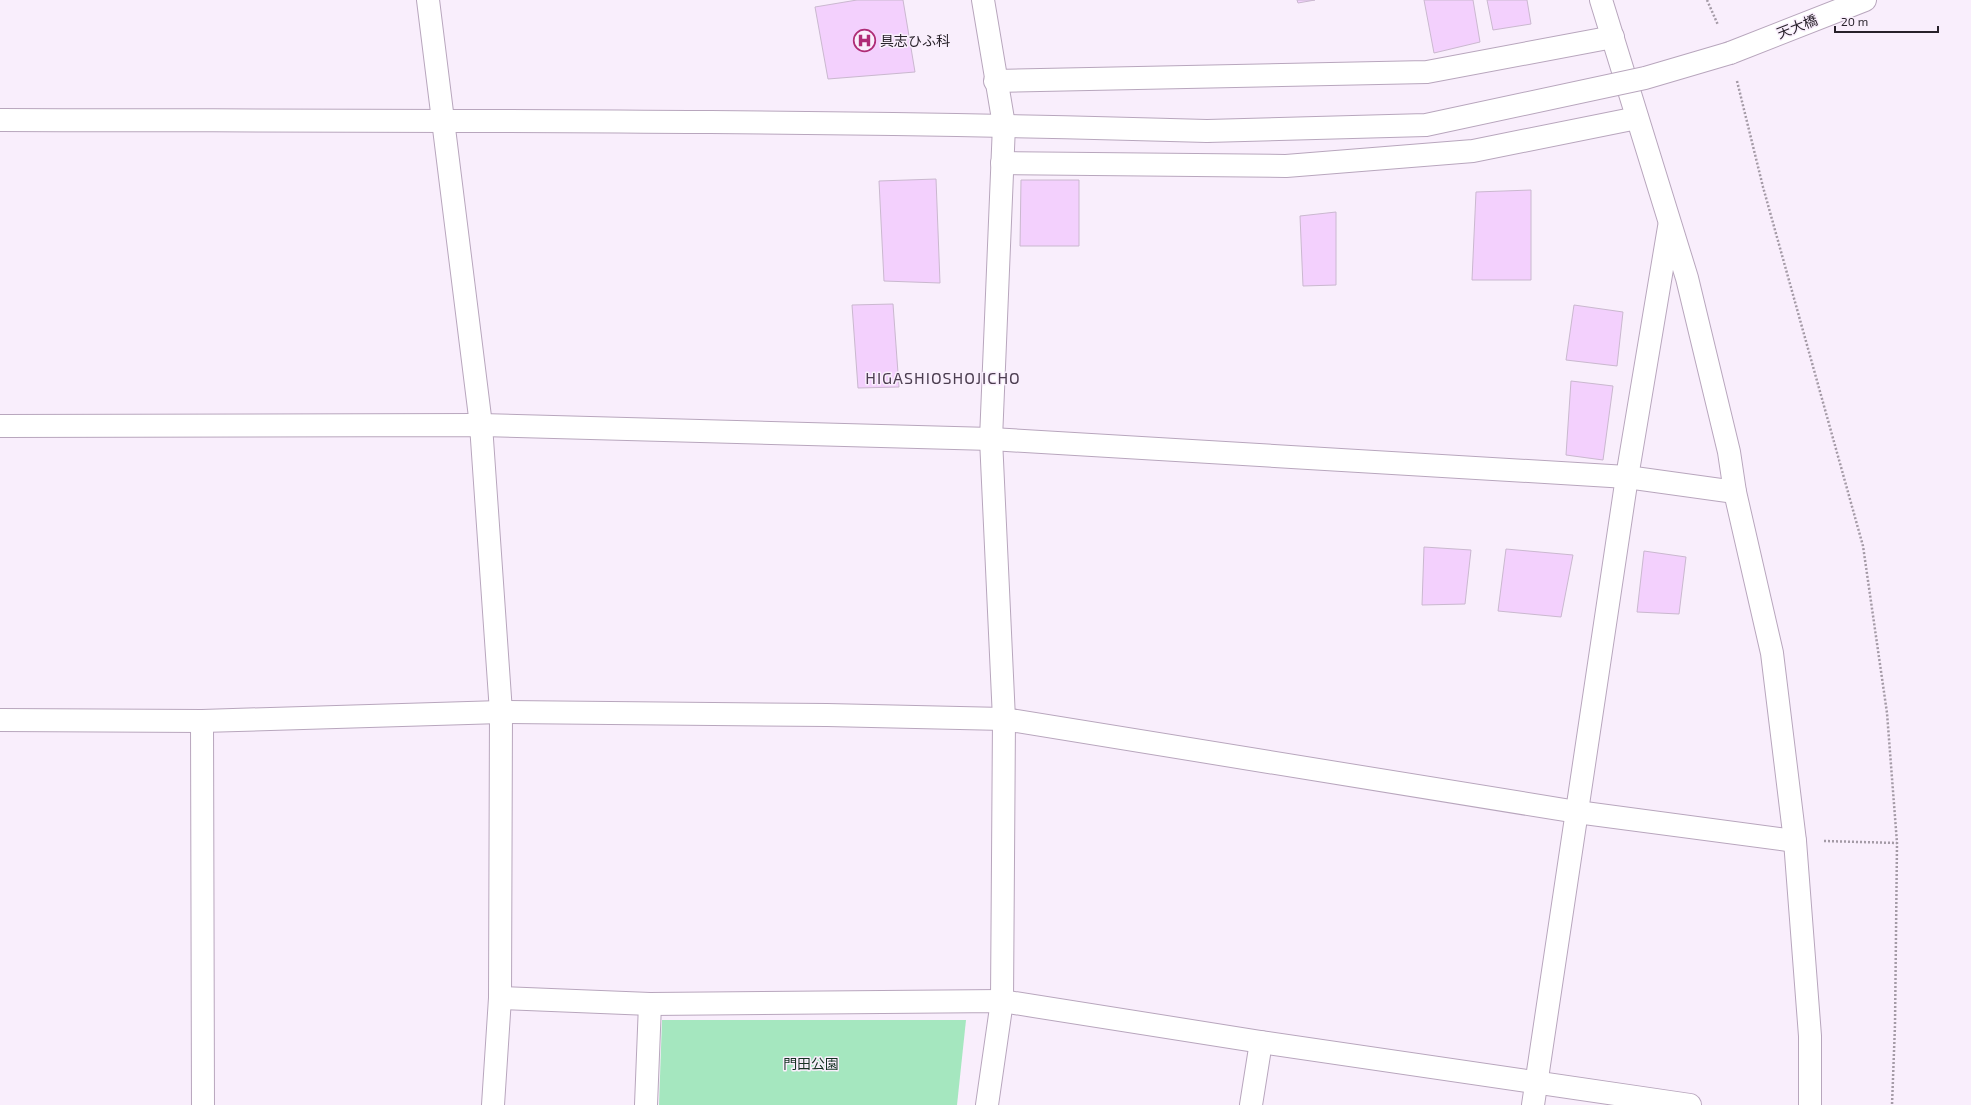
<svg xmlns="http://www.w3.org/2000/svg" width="1971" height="1105" font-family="'Exo 2','Noto Sans JP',sans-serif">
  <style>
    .green { fill: #a5e7bf }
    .building { fill: #f3d0fd; stroke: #cab8cf }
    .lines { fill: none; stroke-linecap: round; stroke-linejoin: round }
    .minor-casing { stroke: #b8a6bd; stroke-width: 24 }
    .path { stroke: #a49aa6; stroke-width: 2.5; stroke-dasharray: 2 2; stroke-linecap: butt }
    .minor { stroke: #fff; stroke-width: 22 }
    .minor-bridge-casing { stroke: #b8a6bd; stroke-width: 24; stroke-linecap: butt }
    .minor-bridge { stroke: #fff; stroke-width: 22 }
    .labels { text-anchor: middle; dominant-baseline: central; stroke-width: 3; stroke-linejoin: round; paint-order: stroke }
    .street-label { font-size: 14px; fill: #28212a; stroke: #f9eefc }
    .poi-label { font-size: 14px; fill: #28212a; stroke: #f9eefc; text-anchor: start }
    .park-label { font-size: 14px; fill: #143222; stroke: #f9eefc }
    .quarter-label { font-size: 16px; letter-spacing: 1px; fill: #4c3d50; stroke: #f9eefc }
  </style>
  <rect width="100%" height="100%" fill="#f9eefc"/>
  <!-- green -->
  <polygon class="green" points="662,1020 966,1020 957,1105 659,1105"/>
  <!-- building -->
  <g class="building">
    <polygon points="857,0 903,0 915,72 828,79 815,7"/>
    <polygon points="1297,0 1315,0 1298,3"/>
    <polygon points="1424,0 1473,0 1480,42 1434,53"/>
    <polygon points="1487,0 1527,0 1531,24 1493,30"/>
    <polygon points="936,179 940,283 884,281 879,181"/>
    <polygon points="1021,180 1079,180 1079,246 1020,246"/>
    <polygon points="1531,190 1531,280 1472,280 1476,192"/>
    <polygon points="1336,212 1336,285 1303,286 1300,216"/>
    <polygon points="893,304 899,387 858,388 852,305"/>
    <polygon points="1574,305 1623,312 1617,366 1566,360"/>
    <polygon points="1571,381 1613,386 1603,460 1566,455"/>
    <polygon points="1424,547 1471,550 1465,604 1422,605"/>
    <polygon points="1506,549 1573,555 1561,617 1498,611"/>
    <polygon points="1644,551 1686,557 1679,614 1637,612"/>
  </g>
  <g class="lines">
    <defs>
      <g id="minor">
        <polyline points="428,0 481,425 501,712 500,998 493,1105"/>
        <polyline points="983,0 1004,125 991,439 1004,719 1002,1001 987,1105"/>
        <polyline points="1601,0 1687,278 1729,452 1735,492 1772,653 1795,841 1810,1036 1810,1105"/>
        <polyline points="1730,53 1865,0"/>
        <polyline points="995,81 1427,72 1613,37"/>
        <path d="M 0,120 C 402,121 805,119 1207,131"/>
        <polyline points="1002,163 1286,166 1473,151 1637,118"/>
        <polyline points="0,426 481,425 991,439 1627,477 1735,492"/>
        <polyline points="0,720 202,721 501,712 827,715 1004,719 1577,812 1795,841"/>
        <polyline points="202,721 203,1105"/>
        <polyline points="500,998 650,1004 1002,1001 1261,1042 1690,1105"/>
        <polyline points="646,1105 650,1004"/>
        <polyline points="1251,1105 1261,1042"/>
        <polyline points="1533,1105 1627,477 1669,227"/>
      </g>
    </defs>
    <!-- minor casing -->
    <use href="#minor" class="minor-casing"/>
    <!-- path -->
    <g class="path">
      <polyline points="1707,0 1718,25"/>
      <polyline points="1737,81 1763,187 1863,546 1887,713 1897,843 1895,1025 1892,1105"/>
      <polyline points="1824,841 1897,843"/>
    </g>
    <!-- minor -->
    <use href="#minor" class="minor"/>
    <defs>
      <polyline id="minor-bridge" points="1207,131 1426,125 1645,78 1730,53"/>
    </defs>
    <!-- minor-bridge casing -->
    <use href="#minor-bridge" class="minor-bridge-casing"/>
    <!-- minor-bridge -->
    <use href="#minor-bridge" class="minor-bridge"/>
  </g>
  <!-- icons -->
  <defs>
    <symbol id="hospital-ring" viewBox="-11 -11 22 22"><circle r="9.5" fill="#f9eefc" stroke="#af2c76" stroke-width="1.5"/><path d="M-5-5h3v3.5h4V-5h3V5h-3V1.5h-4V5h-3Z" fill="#af2c76"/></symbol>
  </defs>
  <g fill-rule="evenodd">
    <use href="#hospital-ring" x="852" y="28" width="25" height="25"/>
  </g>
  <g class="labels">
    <!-- street labels -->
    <g class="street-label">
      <text transform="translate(1797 26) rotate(-21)">天大橋</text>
    </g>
    <!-- poi labels -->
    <g class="poi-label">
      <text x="880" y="40">具志ひふ科</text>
    </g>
    <!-- park labels -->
    <g class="park-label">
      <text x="811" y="1063">門田公園</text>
    </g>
    <!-- quarter labels -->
    <g class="quarter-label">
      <text x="943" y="377">HIGASHIOSHOJICHO</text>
    </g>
  </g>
  <!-- scale -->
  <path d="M1835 26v6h103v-6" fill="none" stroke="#28212a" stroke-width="2"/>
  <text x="1841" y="26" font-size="12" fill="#28212a" stroke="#f9eefc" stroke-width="3" paint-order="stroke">20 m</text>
</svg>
